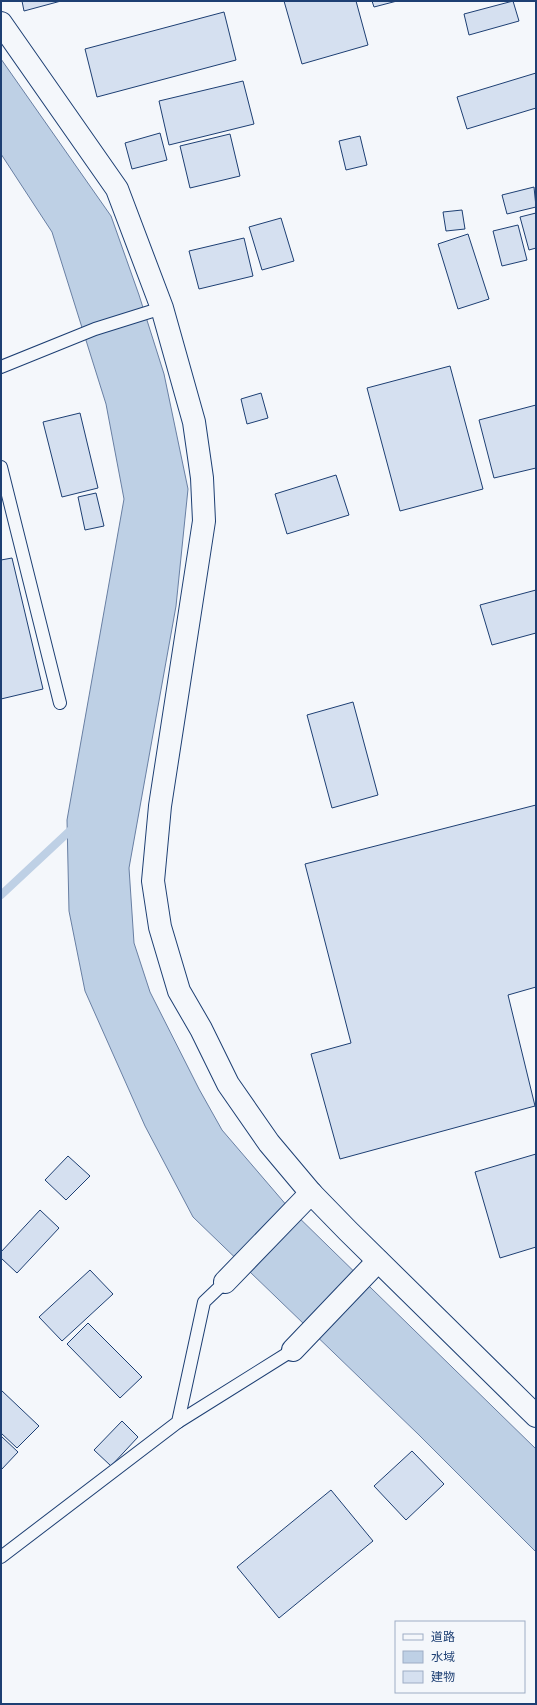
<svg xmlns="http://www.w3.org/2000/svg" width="537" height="1705" font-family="Quicksand,'Noto Sans JP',sans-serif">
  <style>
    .water { fill: #bed0e5; stroke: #687fa3 }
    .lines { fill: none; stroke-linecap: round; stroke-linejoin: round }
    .stream { stroke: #bed0e5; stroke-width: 8 }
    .building { fill: #d5e0f0; stroke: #1d3f73 }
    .service-casing { stroke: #1d3f73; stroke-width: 14 }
    .minor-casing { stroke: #1d3f73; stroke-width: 24 }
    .tertiary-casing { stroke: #1d3f73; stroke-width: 24 }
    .service { stroke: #f4f7fb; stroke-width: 12 }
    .minor { stroke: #f4f7fb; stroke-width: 22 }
    .tertiary { stroke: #f4f7fb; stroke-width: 22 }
  </style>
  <rect width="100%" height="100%" fill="#f4f7fb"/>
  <!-- water -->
  <polygon class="water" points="1,59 111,216 139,295 164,374 188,489 176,606 129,868 134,943 150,992 199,1089 222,1130 288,1207 536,1449 536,1552 418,1434 193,1217 145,1126 85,991 69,911 67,820 124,499 106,404 52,232 1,154"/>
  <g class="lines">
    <!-- stream -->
    <polyline class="stream" points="1,895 75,826"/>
  </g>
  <!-- building -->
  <g class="building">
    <polygon points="22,1 61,1 24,11"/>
    <polygon points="284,1 356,1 368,45 302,64"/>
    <polygon points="372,1 397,1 374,7"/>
    <polygon points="513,1 519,21 469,35 464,14"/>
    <polygon points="224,12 236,60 97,97 85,49"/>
    <polygon points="536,73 536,108 467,129 457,97"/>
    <polygon points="243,81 254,124 169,145 159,101"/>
    <polygon points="160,133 167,160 132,169 125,143"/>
    <polygon points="230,134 240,176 190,188 180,146"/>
    <polygon points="360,136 367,165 346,170 339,141"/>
    <polygon points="534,187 536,207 507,214 502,195"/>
    <polygon points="462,210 465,229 446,231 443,212"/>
    <polygon points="536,213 536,248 529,250 520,217"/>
    <polygon points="281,218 294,261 262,270 249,227"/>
    <polygon points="518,225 527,260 502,266 493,231"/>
    <polygon points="468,234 489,299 458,309 438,244"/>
    <polygon points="244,238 253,276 199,289 189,251"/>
    <polygon points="450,366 483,489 400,511 367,388"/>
    <polygon points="261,393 268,418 247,424 241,399"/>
    <polygon points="536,405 536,468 494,478 479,420"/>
    <polygon points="80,413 98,488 62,497 43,422"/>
    <polygon points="336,475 349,515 287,534 275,494"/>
    <polygon points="96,493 104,526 85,530 78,497"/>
    <polygon points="12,558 43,689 1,699 1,560"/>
    <polygon points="536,590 536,633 492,645 480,605"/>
    <polygon points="353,702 378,795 332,808 307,715"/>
    <polygon points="536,805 536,987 508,995 535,1106 340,1159 311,1054 351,1043 305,864"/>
    <polygon points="536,1154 536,1247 500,1258 475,1172"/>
    <polygon points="68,1156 90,1176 66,1200 45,1180"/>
    <polygon points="40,1210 59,1228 17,1273 1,1258 1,1252"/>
    <polygon points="90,1270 113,1294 62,1341 39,1317"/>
    <polygon points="88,1323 142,1377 120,1398 67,1344"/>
    <polygon points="1,1390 39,1426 17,1448 1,1433"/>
    <polygon points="122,1421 138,1437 111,1466 94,1450"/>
    <polygon points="1,1436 18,1452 1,1470"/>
    <polygon points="412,1451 444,1484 406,1520 374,1486"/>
    <polygon points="331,1490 373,1541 279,1618 237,1567"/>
  </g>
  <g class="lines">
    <defs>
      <g id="service">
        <polyline points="1,367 95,329 162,308"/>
        <polyline points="1,467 60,703"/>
        <polyline points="178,1422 293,1350"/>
        <polyline points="1,1557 178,1422 204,1302 225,1282"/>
      </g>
      <g id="minor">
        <polyline points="225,1282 311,1193"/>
        <polyline points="293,1350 378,1261"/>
      </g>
      <polyline id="tertiary" points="1,23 117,189 162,308 194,422 202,478 204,521 160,806 153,881 160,927 179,991 201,1029 228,1084 269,1143 311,1193 348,1231 536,1416"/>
    </defs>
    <!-- service casing -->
    <use href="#service" class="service-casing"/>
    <!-- minor casing -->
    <use href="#minor" class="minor-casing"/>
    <!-- tertiary casing -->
    <use href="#tertiary" class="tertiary-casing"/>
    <!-- service -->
    <use href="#service" class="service"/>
    <!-- minor -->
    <use href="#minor" class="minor"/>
    <!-- tertiary -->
    <use href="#tertiary" class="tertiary"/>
  </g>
  <!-- border -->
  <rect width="537" height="1705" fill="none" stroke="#1d3f73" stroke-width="4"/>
  <!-- legend -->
  <rect x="395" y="1621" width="130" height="72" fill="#f4f7fb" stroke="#9eadc5"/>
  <rect x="403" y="1634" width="20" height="6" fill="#f4f7fb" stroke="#9eadc5"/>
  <text x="431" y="1641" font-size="12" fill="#1d3f73">道路</text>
  <rect x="403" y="1651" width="20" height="12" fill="#bed0e5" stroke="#9eadc5"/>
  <text x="431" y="1661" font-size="12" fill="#1d3f73">水域</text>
  <rect x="403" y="1671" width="20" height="12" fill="#d5e0f0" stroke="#9eadc5"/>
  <text x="431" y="1681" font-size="12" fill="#1d3f73">建物</text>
</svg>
